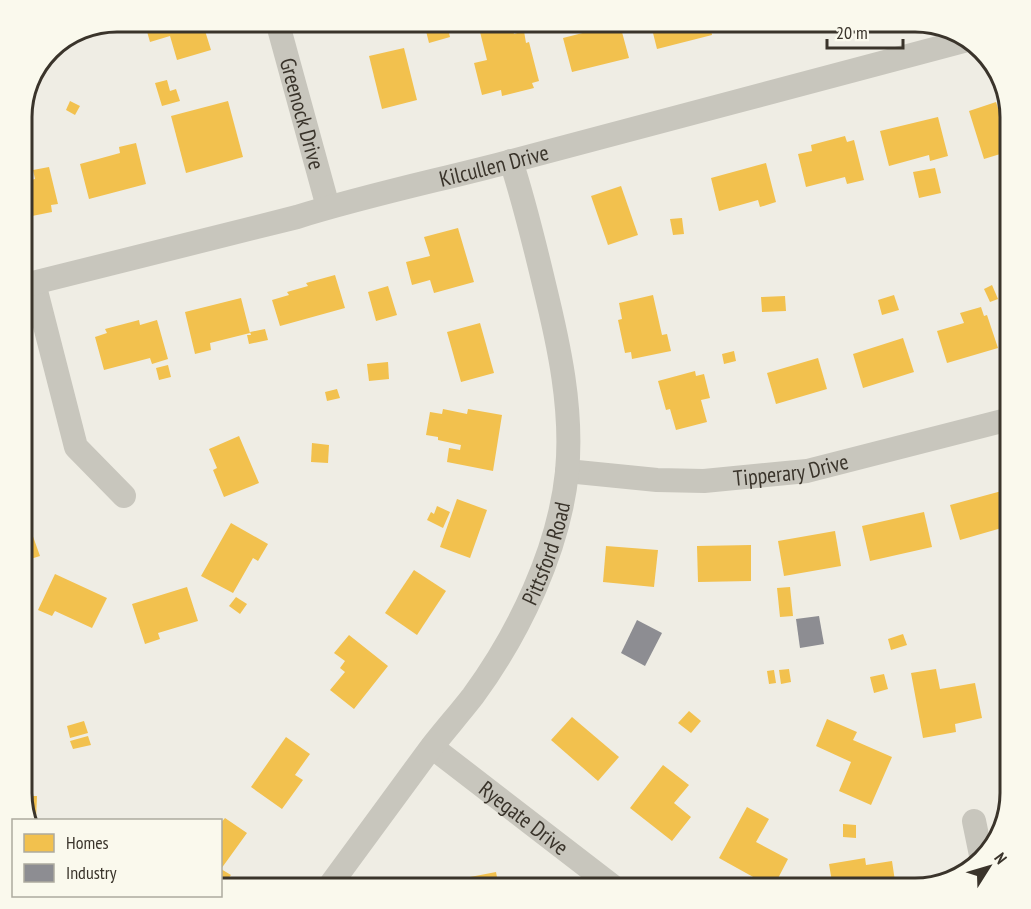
<svg xmlns="http://www.w3.org/2000/svg" width="1031" height="909" font-family="'PT Sans Narrow',sans-serif">
  <style>
    .homes { fill: #f2c14e }
    .industry { fill: #8d8d92 }
    .lines { fill: none; stroke-linecap: round; stroke-linejoin: round }
    .street { stroke: #c8c6bd; stroke-width: 24 }
    .labels { text-anchor: middle; dominant-baseline: central; stroke-width: 6; stroke-linejoin: round; paint-order: stroke }
    .street-label { font-size: 22px; fill: #3a342b; stroke: #faf9ed }
    .rim { fill: none; stroke: #3a342b; stroke-width: 3 }
  </style>
  <rect width="100%" height="100%" fill="#efede4"/>
  <!-- homes -->
  <g class="homes">
    <polygon points="144,21 202,21 211,50 177,60 170,36 150,42"/>
    <polygon points="356,21 392,21 392,23 358,31"/>
    <polygon points="446,21 450,37 429,43 425,27"/>
    <polygon points="479,21 501,21 502,26 511,24 514,34 524,31 526,43 529,42 539,81 532,83 534,88 502,96 501,90 482,95 474,63 487,60 480,32 481,31"/>
    <polygon points="601,21 619,21 629,58 572,72 563,38 602,28"/>
    <polygon points="650,21 709,21 712,35 657,49"/>
    <polygon points="741,21 768,21 768,22 742,28"/>
    <polygon points="404,48 417,100 382,109 369,56"/>
    <polygon points="167,80 170,91 176,89 180,101 162,106 155,83"/>
    <polygon points="70,101 80,106 75,115 66,110"/>
    <polygon points="228,101 243,157 186,173 171,116"/>
    <polygon points="996,102 998,108 1006,105 1010,116 1010,136 1005,137 1010,151 984,159 969,111"/>
    <polygon points="938,117 948,156 930,161 929,155 889,166 880,131"/>
    <polygon points="845,136 847,142 854,140 864,180 847,184 845,177 806,187 798,154 812,151 811,145"/>
    <polygon points="136,143 146,184 89,199 80,164 120,153 119,147"/>
    <polygon points="766,163 776,202 760,207 758,200 719,211 711,178"/>
    <polygon points="49,167 58,204 51,205 52,212 22,218 21,182 35,179 33,170"/>
    <polygon points="935,168 941,193 919,198 913,172"/>
    <polygon points="621,186 638,235 608,245 591,196"/>
    <polygon points="682,218 684,234 673,235 670,219"/>
    <polygon points="458,228 474,282 434,293 430,280 412,285 406,262 430,256 424,237"/>
    <polygon points="335,275 345,308 280,326 272,300 289,295 287,292 308,286 306,283"/>
    <polygon points="992,285 998,299 990,302 984,289"/>
    <polygon points="388,286 397,315 376,321 368,292"/>
    <polygon points="653,295 662,335 667,334 671,351 632,359 631,352 625,353 618,320 622,319 619,303"/>
    <polygon points="894,295 899,310 882,315 878,300"/>
    <polygon points="785,296 786,311 762,312 761,297"/>
    <polygon points="241,298 250,333 210,343 211,350 195,354 185,312"/>
    <polygon points="981,307 984,316 987,315 998,348 947,363 937,331 964,323 960,313"/>
    <polygon points="139,320 140,325 157,320 168,359 152,364 150,358 104,370 95,337 107,333 105,329"/>
    <polygon points="480,323 494,373 461,382 447,332"/>
    <polygon points="265,329 268,340 249,344 247,335 251,335 250,332"/>
    <polygon points="903,338 914,372 863,388 853,354"/>
    <polygon points="734,351 736,361 724,364 722,354"/>
    <polygon points="818,358 827,389 776,404 767,373"/>
    <polygon points="388,362 389,379 369,381 367,364"/>
    <polygon points="168,365 171,377 159,380 156,368"/>
    <polygon points="695,371 696,376 704,374 710,398 701,400 707,422 676,430 670,409 666,410 658,381"/>
    <polygon points="337,389 340,398 327,401 325,392"/>
    <polygon points="443,409 467,414 468,409 502,415 493,471 447,462 449,448 460,450 461,445 438,440 438,437 426,435 430,412 442,414"/>
    <polygon points="239,436 259,483 224,497 213,470 217,468 209,449"/>
    <polygon points="312,443 329,445 328,463 311,462"/>
    <polygon points="1009,489 1010,541 1005,527 960,540 950,505"/>
    <polygon points="457,499 487,510 470,558 440,547"/>
    <polygon points="437,506 450,512 443,528 427,520 431,512 434,514"/>
    <polygon points="924,512 932,547 870,561 862,526"/>
    <polygon points="21,519 25,529 30,528 40,556 21,562"/>
    <polygon points="231,523 268,544 258,561 253,558 233,593 201,576"/>
    <polygon points="835,531 841,566 784,576 778,541"/>
    <polygon points="751,545 751,581 698,582 697,546"/>
    <polygon points="606,546 658,550 654,587 603,582"/>
    <polygon points="414,570 446,591 417,635 385,613"/>
    <polygon points="55,574 107,598 92,628 55,611 52,616 38,610"/>
    <polygon points="187,587 198,621 158,633 160,639 145,644 132,604"/>
    <polygon points="790,587 793,616 780,617 777,588"/>
    <polygon points="236,597 247,604 240,614 229,606"/>
    <polygon points="903,634 907,645 891,650 888,639"/>
    <polygon points="1009,634 1010,669 1008,669 999,636"/>
    <polygon points="349,635 388,666 354,709 330,690 345,672 340,668 345,661 334,653"/>
    <polygon points="789,669 791,682 781,684 779,670"/>
    <polygon points="936,669 940,689 975,683 982,718 955,724 956,732 923,738 911,673"/>
    <polygon points="774,670 776,683 769,684 767,671"/>
    <polygon points="884,674 888,689 874,693 870,677"/>
    <polygon points="689,711 701,721 691,733 678,723"/>
    <polygon points="572,717 619,757 598,781 551,740"/>
    <polygon points="827,719 857,732 853,740 892,757 871,805 839,791 851,762 816,746"/>
    <polygon points="84,721 88,733 70,738 67,726"/>
    <polygon points="88,736 91,745 73,749 70,741"/>
    <polygon points="286,737 310,754 295,775 303,780 282,809 251,787"/>
    <polygon points="21,740 31,755 21,760"/>
    <polygon points="663,765 689,785 674,803 691,817 672,841 630,808"/>
    <polygon points="21,796 37,796 36,820 31,820 21,799"/>
    <polygon points="747,807 769,819 756,842 788,859 773,888 719,858"/>
    <polygon points="225,818 247,833 221,869 231,875 220,888 220,824"/>
    <polygon points="843,824 856,825 856,838 843,837"/>
    <polygon points="865,858 866,865 892,861 896,888 833,888 829,864"/>
    <polygon points="496,872 499,888 434,888 434,884"/>
  </g>
  <!-- industry -->
  <g class="industry">
    <polygon points="819,616 824,644 800,648 796,619"/>
    <polygon points="637,620 662,633 645,666 621,653"/>
  </g>
  <g class="lines">
    <!-- street -->
    <g class="street">
      <path id="s1" d="M 277,21 L 328,207"/>
      <polyline points="34,283 76,447 124,496"/>
      <path id="s2" d="M 21,286 L 297,217 C 367,195 440,180 512,161 C 663,121 813,81 964,41"/>
      <path id="s3" d="M 567,471 L 657,480 L 704,481 L 807,471 L 1010,419"/>
      <path id="s4" d="M 432,747 L 615,888"/>
      <polyline points="974,821 982,860"/>
      <path id="s5" d="M 328,888 C 362,842 396,795 430,749 C 444,731 459,714 473,696 C 519,633 559,550 567,472 C 573,409 559,345 544,284 C 534,242 524,201 511,161"/>
    </g>
  </g>
  <g class="labels">
    <!-- street labels -->
    <g class="street-label">
      <text stroke="none"><textPath href="#s1" startOffset="96">Greenock Drive</textPath></text>
      <text stroke="none"><textPath href="#s2" startOffset="488">Kilcullen Drive</textPath></text>
      <text stroke="none"><textPath href="#s3" startOffset="225">Tipperary Drive</textPath></text>
      <text stroke="none"><textPath href="#s5" startOffset="402">Pittsford Road</textPath></text>
      <text stroke="none"><textPath href="#s4" startOffset="116">Ryegate Drive</textPath></text>
    </g>
  </g>
  <!-- crop -->
  <path d="M0 0H1031V909H0ZM117 32H915A85 85 0 0 1 1000 117V793A85 85 0 0 1 915 878H117A85 85 0 0 1 32 793V117A85 85 0 0 1 117 32Z" fill="#faf9ed" fill-rule="evenodd"/>
  <path class="rim" d="M117 32H915A85 85 0 0 1 1000 117V793A85 85 0 0 1 915 878H117A85 85 0 0 1 32 793V117A85 85 0 0 1 117 32Z"/>
  <!-- legend -->
  <rect x="12" y="819" width="210" height="78" fill="#faf9ed" stroke="#adaa9f" stroke-width="1.5"/>
  <rect x="24" y="834" width="30" height="18" fill="#f2c14e" stroke="#adaa9f" stroke-width="1.5"/>
  <text x="66" y="849" font-size="18" fill="#3a342b">Homes</text>
  <rect x="24" y="864" width="30" height="18" fill="#8d8d92" stroke="#adaa9f" stroke-width="1.5"/>
  <text x="66" y="879" font-size="18" fill="#3a342b">Industry</text>
  <!-- north arrow -->
  <g transform="translate(989 867) rotate(53)" stroke="#faf9ed" stroke-width="4.5" paint-order="stroke">
  <path d="M0-4.5L10 22L0 15L-10 22Z" fill="#3a342b"/>
  <text y="-9" font-size="16" font-weight="bold" text-anchor="middle" fill="#3a342b">N</text>
  </g>
  <!-- scale -->
  <path d="M827 39v9h76v-9" fill="none" stroke="#3a342b" stroke-width="3"/>
  <text x="836" y="39" font-size="18" fill="#3a342b" stroke="#faf9ed" stroke-width="4.5" paint-order="stroke">20 m</text>
</svg>
